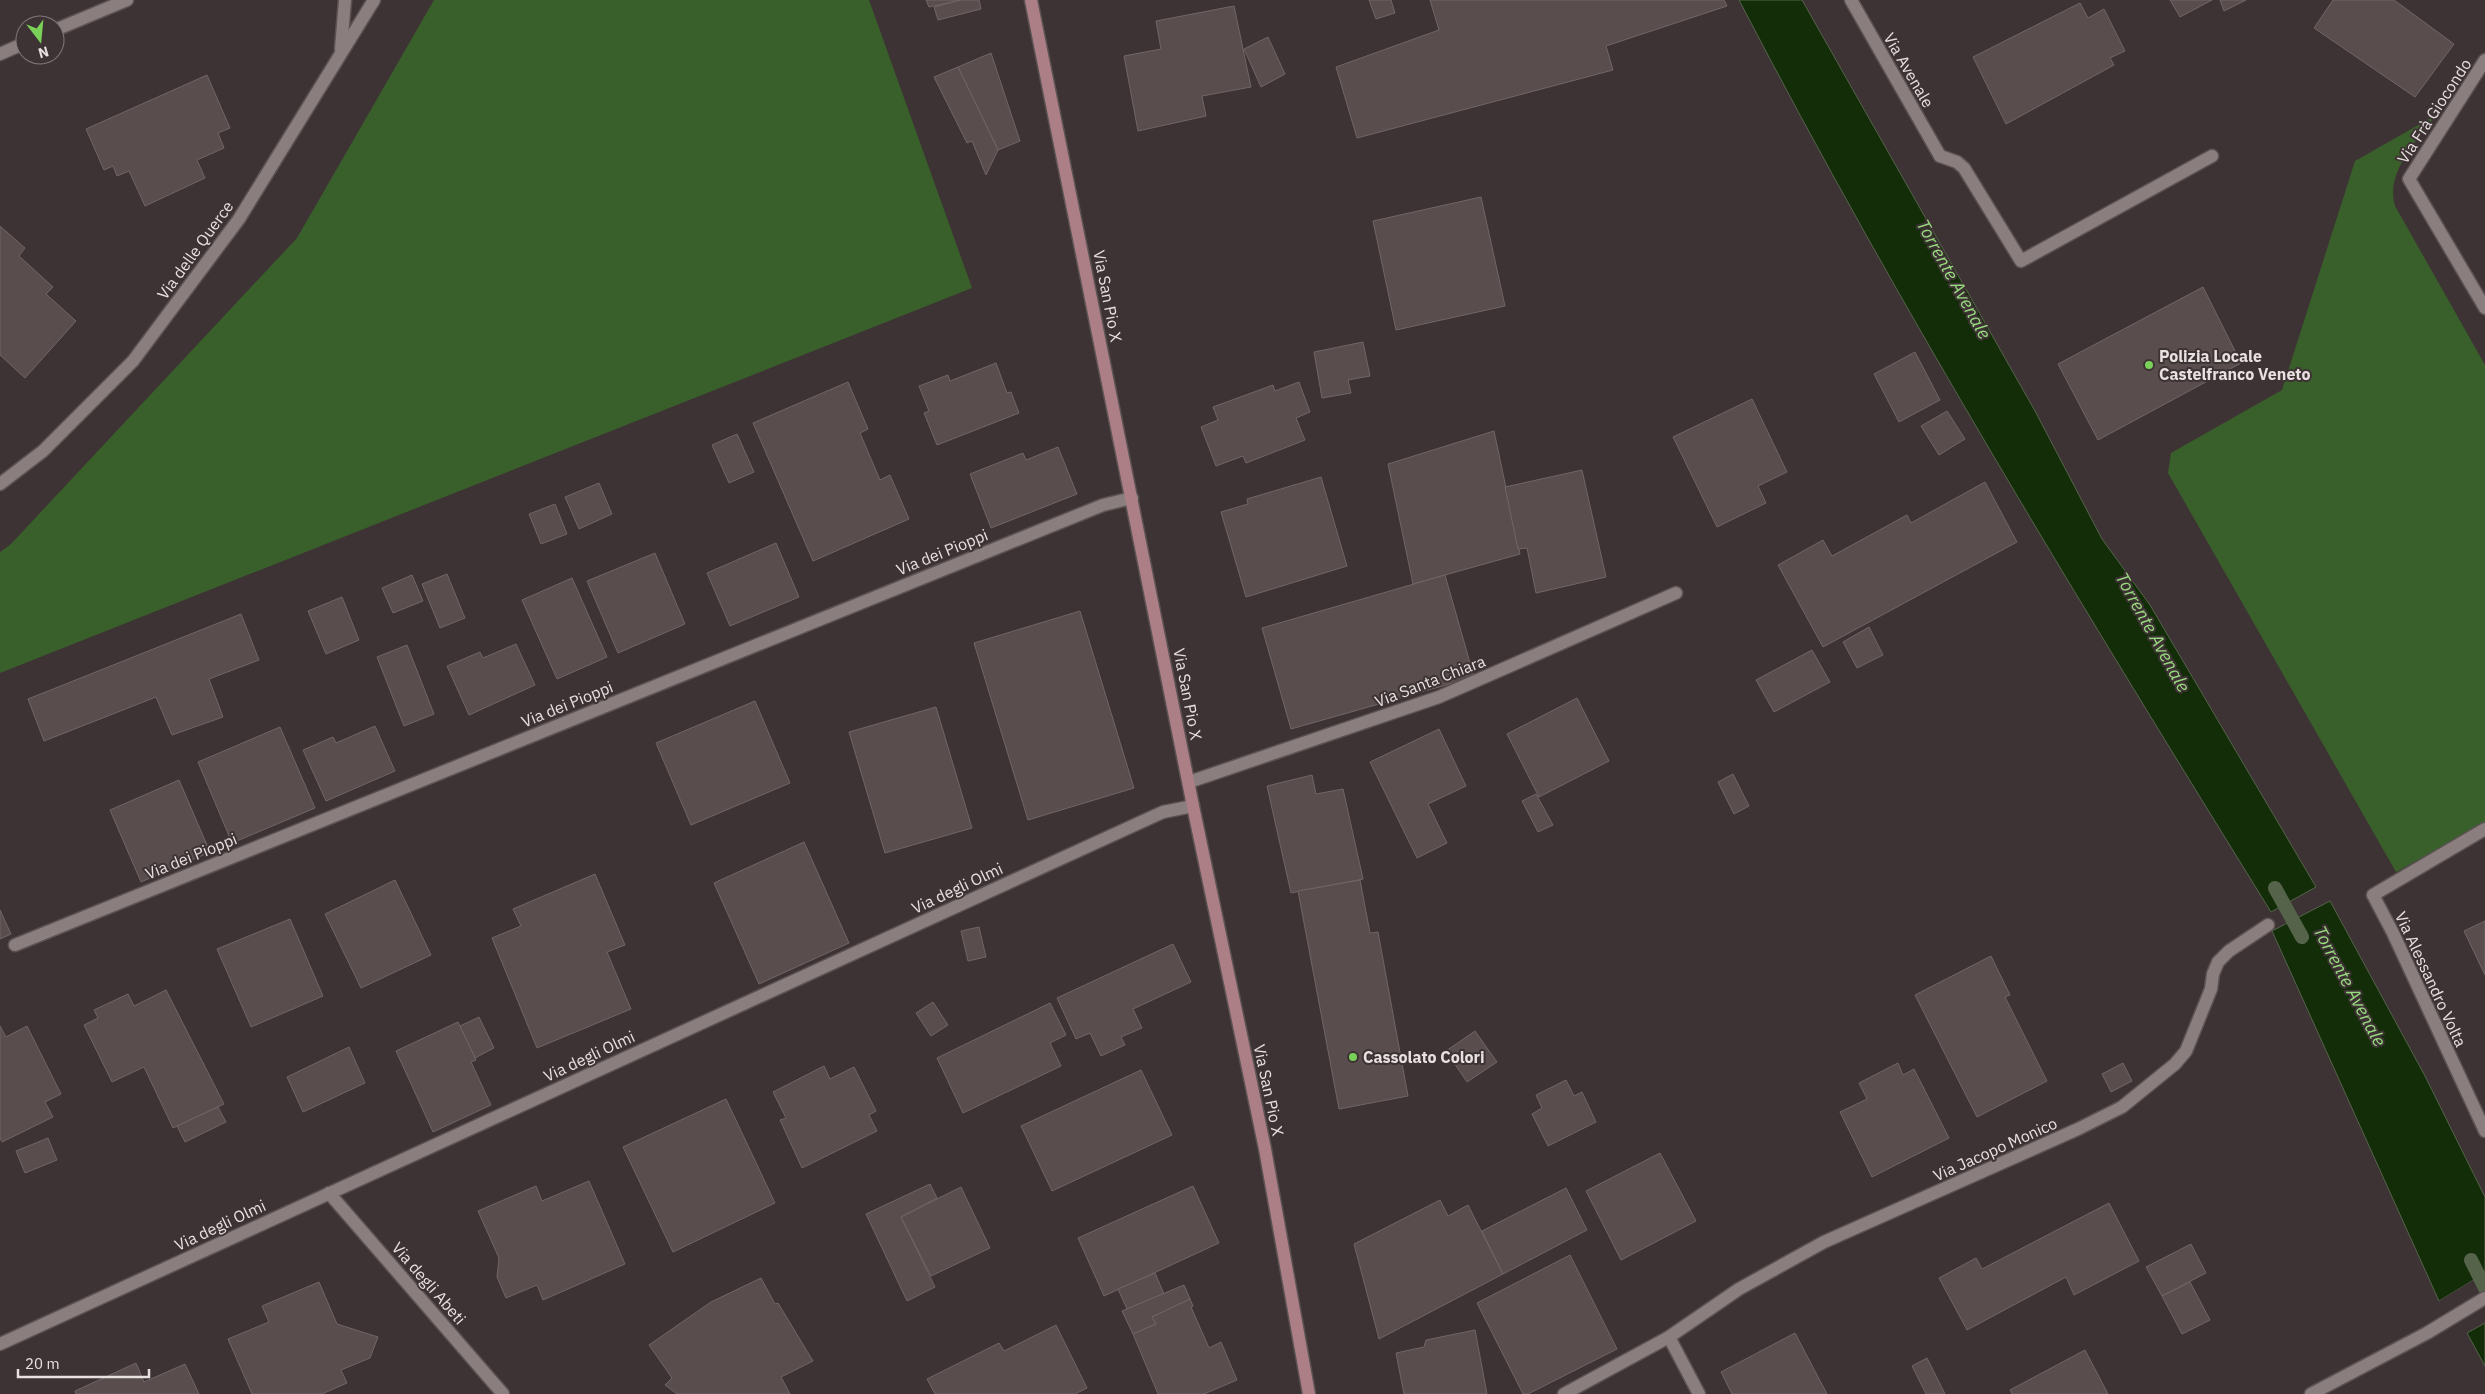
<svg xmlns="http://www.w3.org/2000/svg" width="2485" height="1394" font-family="'IBM Plex Sans',sans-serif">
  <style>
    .green { fill: #39602b }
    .water { fill: #142d09; stroke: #54634a }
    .pier { fill: #3e3334 }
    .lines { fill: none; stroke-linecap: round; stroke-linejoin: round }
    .stream { stroke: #54634a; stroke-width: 14 }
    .building { fill: #594d4e; stroke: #726567 }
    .lane-casing { stroke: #5c5253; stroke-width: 15 }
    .street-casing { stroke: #5c5253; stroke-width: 15 }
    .secondary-casing { stroke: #5c5253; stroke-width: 15 }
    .lane { stroke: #8b7e7f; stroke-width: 12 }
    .street { stroke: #8b7e7f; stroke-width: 12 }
    .secondary { stroke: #ab7f85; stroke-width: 12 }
    .poi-dot { fill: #7ad157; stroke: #3e3334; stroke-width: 2 }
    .labels { text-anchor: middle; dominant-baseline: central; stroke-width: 4; stroke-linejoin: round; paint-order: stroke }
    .street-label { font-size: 16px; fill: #e8e0e1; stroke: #3e3334 }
    .poi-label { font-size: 16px; font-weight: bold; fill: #e8e0e1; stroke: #3e3334; text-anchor: start }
    .water-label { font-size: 18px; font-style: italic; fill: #98db7f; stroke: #3e3334 }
  </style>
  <rect width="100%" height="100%" fill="#3e3334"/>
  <!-- green -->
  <g class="green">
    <polygon points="434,0 869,0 972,288 0,673 0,552 11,544 297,238"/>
    <path d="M 2436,115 C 2417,141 2385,172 2395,206 L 2485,365 L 2485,823 L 2396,872 L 2168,473 L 2171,453 L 2282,390 L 2355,161 Z"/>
  </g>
  <!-- water -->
  <g class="water">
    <path d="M 1739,0 L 1802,0 L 2035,411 L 2102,539 L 2150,605 L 2316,887 L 2271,912 C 2086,613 1901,312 1739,0 Z"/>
    <polygon points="2330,901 2425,1076 2485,1197 2485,1273 2439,1301 2272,931"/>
    <polygon points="2485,1323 2485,1366 2467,1333"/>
  </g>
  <!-- pier -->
  <polygon class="pier" points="2485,1273 2485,1276 2441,1303 2439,1301"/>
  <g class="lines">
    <!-- stream -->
    <g class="stream">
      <polyline points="2275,888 2302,937"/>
      <polyline points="2471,1260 2485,1288"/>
    </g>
  </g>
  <!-- building -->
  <g class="building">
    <polygon points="926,0 961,0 929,7"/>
    <polygon points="961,0 979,0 981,9 938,20 934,7"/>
    <polygon points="1369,0 1391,0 1395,13 1376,19"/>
    <polygon points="1430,0 1724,0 1727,6 1606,46 1613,70 1357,138 1336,67 1439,30"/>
    <polygon points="2170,0 2212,0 2180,17"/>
    <polygon points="2220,0 2246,0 2224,11"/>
    <polygon points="2333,0 2394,0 2454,44 2415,97 2314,28"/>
    <polygon points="2080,3 2088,18 2104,9 2125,51 2110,58 2114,65 2006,124 1973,57"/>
    <polygon points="1234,6 1251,87 1202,96 1206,116 1138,131 1124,56 1161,49 1156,21"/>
    <polygon points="1268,37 1285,74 1261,87 1244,49"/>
    <polygon points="991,53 1020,141 998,150 958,67"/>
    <polygon points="958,67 998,150 986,175 972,141 967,143 934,77"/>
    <polygon points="207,75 230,128 218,133 224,148 197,160 205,178 145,206 129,171 117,176 113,166 104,170 86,129"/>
    <polygon points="1481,197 1505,306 1396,330 1373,221"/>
    <polygon points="0,226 25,248 19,256 53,287 46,294 76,321 25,378 0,355"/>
    <polygon points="2203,287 2241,363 2098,440 2058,364"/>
    <polygon points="1363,342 1370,376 1348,380 1351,393 1322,398 1314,352"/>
    <polygon points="1915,352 1940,400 1899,422 1874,374"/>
    <polygon points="996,363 1007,393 1011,392 1019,413 937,445 924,413 929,411 919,386 948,375 950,381"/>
    <polygon points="848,382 868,429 860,433 880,480 890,475 909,519 813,561 753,423"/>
    <polygon points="1299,382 1310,412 1296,418 1305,440 1246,463 1243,456 1216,466 1201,427 1218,420 1213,407 1273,385 1275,391"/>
    <polygon points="1752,399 1787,472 1758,486 1766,503 1717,527 1673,437"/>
    <polygon points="1947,411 1965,439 1939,455 1921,426"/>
    <polygon points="1494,431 1520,554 1413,584 1388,464"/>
    <polygon points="737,434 754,472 729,483 712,445"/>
    <polygon points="1058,447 1077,494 991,528 970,474 1023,453 1026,460"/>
    <polygon points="1582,470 1606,577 1536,593 1527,548 1518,549 1505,487"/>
    <polygon points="1321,477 1347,566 1246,597 1221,512 1248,504 1247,499"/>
    <polygon points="1985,482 2017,542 1823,647 1778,565 1823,540 1832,556 1907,515 1911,523"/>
    <polygon points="599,483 612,514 579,529 565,497"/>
    <polygon points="555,504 567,534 541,544 529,514"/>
    <polygon points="776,543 799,597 730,626 707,573"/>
    <polygon points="655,553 685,624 618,653 587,581"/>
    <polygon points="447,574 465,618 440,628 422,584"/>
    <polygon points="412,575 423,601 393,613 382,588"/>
    <polygon points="1445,575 1474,677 1291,729 1262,628"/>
    <polygon points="572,578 607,657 557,679 522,600"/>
    <polygon points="342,597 359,640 326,654 308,611"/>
    <polygon points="1080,611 1134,788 1028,820 974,643"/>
    <polygon points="241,614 259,660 209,679 223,717 172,735 156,697 44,741 28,699"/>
    <polygon points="1869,627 1883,655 1857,668 1843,642"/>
    <polygon points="516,644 535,685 469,715 447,666 480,652 483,658"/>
    <polygon points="407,645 434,714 404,726 377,657"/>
    <polygon points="1812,650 1830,682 1774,712 1756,680"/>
    <polygon points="1577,698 1609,761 1539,797 1507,734"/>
    <polygon points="755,701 790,783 691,825 656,743"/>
    <polygon points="936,707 972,828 885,853 849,732"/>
    <polygon points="375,726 395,771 326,801 303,750 333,737 336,743"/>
    <polygon points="280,727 315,808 232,843 198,762"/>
    <polygon points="1439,729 1466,786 1428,804 1447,843 1417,858 1370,762"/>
    <polygon points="1733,774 1749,806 1734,814 1718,782"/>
    <polygon points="1312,775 1316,794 1343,789 1363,879 1291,893 1267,786"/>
    <polygon points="179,780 210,852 141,882 110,810"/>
    <polygon points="1536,794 1553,825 1538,832 1522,801"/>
    <polygon points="804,842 849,943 759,984 714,883"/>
    <polygon points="595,874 625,945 607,952 631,1009 537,1048 492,938 521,926 513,909"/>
    <polygon points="395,880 431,955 361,988 325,914"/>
    <polygon points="1360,880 1370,933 1378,932 1408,1096 1339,1109 1298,891"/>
    <polygon points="0,910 11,934 0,939"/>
    <polygon points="290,919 323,996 251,1027 217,949"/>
    <polygon points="2485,921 2485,975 2464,931"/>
    <polygon points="979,927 986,957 968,961 961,931"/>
    <polygon points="1173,944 1191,982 1133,1009 1142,1028 1121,1037 1125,1045 1101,1056 1090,1033 1076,1039 1057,998"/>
    <polygon points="1991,956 2010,995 2005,997 2047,1081 1977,1117 1915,995"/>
    <polygon points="166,990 224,1104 173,1128 144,1067 112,1082 84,1025 98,1018 94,1010 128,994 134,1006"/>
    <polygon points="933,1002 948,1025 931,1036 916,1013"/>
    <polygon points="1050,1003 1066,1035 1050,1043 1061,1066 963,1113 937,1058"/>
    <polygon points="479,1017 494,1048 475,1058 460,1026"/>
    <polygon points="458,1022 476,1060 471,1062 491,1105 433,1132 396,1051"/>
    <polygon points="0,1026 6,1037 27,1026 61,1094 45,1102 53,1117 2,1142 0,1138"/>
    <polygon points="1475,1031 1497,1062 1467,1082 1446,1051"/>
    <polygon points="349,1047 365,1083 303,1112 287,1077"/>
    <polygon points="1898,1063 1903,1075 1914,1069 1949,1138 1872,1177 1840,1112 1867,1099 1859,1083"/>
    <polygon points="2123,1063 2132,1081 2111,1092 2102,1074"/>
    <polygon points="824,1066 830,1079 854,1067 876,1111 869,1115 877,1131 802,1168 780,1120 786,1118 773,1092"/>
    <polygon points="1141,1070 1172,1135 1052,1191 1021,1126"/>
    <polygon points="1566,1080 1574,1096 1582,1092 1596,1122 1548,1146 1532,1114 1542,1108 1536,1095"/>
    <polygon points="726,1099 775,1203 673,1252 623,1147"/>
    <polygon points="218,1107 226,1122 185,1142 177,1126"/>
    <polygon points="48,1138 57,1160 25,1173 16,1151"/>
    <polygon points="1660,1153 1696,1221 1621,1260 1586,1191"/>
    <polygon points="589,1181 625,1264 543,1300 537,1285 506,1298 497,1277 499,1258 478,1211 536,1186 542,1201"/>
    <polygon points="930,1184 937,1198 901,1217 935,1287 907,1301 866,1214"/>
    <polygon points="1193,1186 1219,1243 1104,1296 1078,1238"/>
    <polygon points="961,1187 990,1248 931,1276 901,1217"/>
    <polygon points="1566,1188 1587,1230 1503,1274 1482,1231"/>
    <polygon points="1440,1200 1448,1216 1468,1205 1503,1274 1379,1339 1354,1244"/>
    <polygon points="2109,1203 2139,1261 2074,1295 2066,1277 1967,1330 1939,1278 1976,1258 1982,1269"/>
    <polygon points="2191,1244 2206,1273 2162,1296 2146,1267"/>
    <polygon points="1570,1255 1617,1349 1528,1394 1523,1394 1477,1303"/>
    <polygon points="1155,1273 1164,1294 1127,1309 1118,1289"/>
    <polygon points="761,1278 775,1304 778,1303 813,1361 781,1377 790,1394 677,1394 665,1385 672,1378 649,1345 711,1302"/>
    <polygon points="319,1282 337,1324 378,1337 370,1358 341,1370 347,1383 322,1394 252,1394 228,1339 269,1322 262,1306"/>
    <polygon points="2190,1282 2210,1320 2182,1334 2162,1296"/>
    <polygon points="1184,1285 1190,1299 1152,1317 1156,1324 1133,1334 1122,1311"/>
    <polygon points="1190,1299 1193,1306 1191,1307 1209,1348 1221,1342 1237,1380 1204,1394 1158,1394 1133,1334 1156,1324 1152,1317"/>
    <polygon points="1056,1325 1087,1388 1075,1394 935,1394 927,1379 999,1343 1004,1351"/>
    <polygon points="1475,1330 1487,1394 1404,1394 1396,1353 1424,1347 1426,1340"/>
    <polygon points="1795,1333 1827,1394 1732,1394 1721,1372"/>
    <polygon points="2085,1350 2108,1394 2012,1394 2010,1390"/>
    <polygon points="1927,1358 1945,1394 1926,1394 1912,1366"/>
    <polygon points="136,1363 144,1382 185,1364 199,1394 76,1394 75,1391"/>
  </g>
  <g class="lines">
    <defs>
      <polyline id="lane" points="1940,156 1957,162 1964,168 2021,261 2212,156"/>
      <g id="street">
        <polyline points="1851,0 1940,156"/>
        <polyline points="55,30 127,0"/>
        <polyline points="341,49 345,0"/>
        <polyline points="0,54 25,43"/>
        <polyline points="2485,60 2409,179 2485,308"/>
        <polyline points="0,484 43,451 133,361 239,219 374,0"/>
        <polyline points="1189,782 1439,697 1676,593"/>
        <polyline points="2485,829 2373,895 2393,933 2485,1131"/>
        <polyline points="15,945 1103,505 1132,498"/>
        <polyline points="329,1193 503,1394"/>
        <polyline points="1669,1337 1699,1394"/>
        <polyline points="0,1344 1163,812 1193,806"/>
        <polyline points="1564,1394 1669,1337 1739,1289 1824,1242 2078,1129 2122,1107 2175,1064 2186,1051 2211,989 2213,974 2218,962 2229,951 2268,925"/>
        <polyline points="2311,1394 2427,1333 2485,1298"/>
      </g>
      <polyline id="secondary" points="1031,0 1193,806 1265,1149 1309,1394"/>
    </defs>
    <!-- lane casing -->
    <use href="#lane" class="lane-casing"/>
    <!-- street casing -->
    <use href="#street" class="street-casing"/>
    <!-- secondary casing -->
    <use href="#secondary" class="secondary-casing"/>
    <!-- lane -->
    <use href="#lane" class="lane"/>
    <!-- street -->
    <use href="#street" class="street"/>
    <!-- secondary -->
    <use href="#secondary" class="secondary"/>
  </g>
  <!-- markers -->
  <g class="poi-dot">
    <circle cx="2149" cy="365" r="5"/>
    <circle cx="1353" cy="1057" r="5"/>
  </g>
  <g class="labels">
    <!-- street labels -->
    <g class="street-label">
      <text transform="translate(1909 70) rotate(60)">Via Avenale</text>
      <text transform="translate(2434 111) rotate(-57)">Via Frà Giocondo</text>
      <text transform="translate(195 250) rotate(-54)">Via delle Querce</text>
      <text transform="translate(1108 296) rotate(79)">Via San Pio X</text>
      <text transform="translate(942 552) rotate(-22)">Via dei Pioppi</text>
      <text transform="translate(1430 681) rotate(-21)">Via Santa Chiara</text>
      <text transform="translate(1188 694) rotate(79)">Via San Pio X</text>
      <text transform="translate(567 704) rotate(-22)">Via dei Pioppi</text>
      <text transform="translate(191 856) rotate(-22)">Via dei Pioppi</text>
      <text transform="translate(957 888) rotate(-25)">Via degli Olmi</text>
      <text transform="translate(2431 979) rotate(65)">Via Alessandro Volta</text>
      <text transform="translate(589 1056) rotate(-25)">Via degli Olmi</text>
      <text transform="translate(1269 1090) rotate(78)">Via San Pio X</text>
      <text transform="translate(1995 1149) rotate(-24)">Via Jacopo Monico</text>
      <text transform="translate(220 1225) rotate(-25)">Via degli Olmi</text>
      <text transform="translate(429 1283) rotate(49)">Via degli Abeti</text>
    </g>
    <!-- poi labels -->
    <g class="poi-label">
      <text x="2159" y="356">Polizia Locale<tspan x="2159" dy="18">Castelfranco Veneto</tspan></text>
      <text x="1363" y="1057">Cassolato Colori</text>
    </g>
    <!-- water labels -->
    <g class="water-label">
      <text transform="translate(1954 279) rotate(61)">Torrente Avenale</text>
      <text transform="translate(2153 632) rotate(61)">Torrente Avenale</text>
      <text transform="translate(2350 986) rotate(62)">Torrente Avenale</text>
    </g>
  </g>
  <!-- north arrow -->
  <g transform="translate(40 40) rotate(164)"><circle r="24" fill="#3e3334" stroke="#827879"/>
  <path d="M0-4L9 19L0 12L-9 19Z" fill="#7ad157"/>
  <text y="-8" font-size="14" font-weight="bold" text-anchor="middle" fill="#e8e0e1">N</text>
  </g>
  <!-- scale -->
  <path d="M18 1369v8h131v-8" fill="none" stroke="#e8e0e1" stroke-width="2.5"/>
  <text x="25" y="1369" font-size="15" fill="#e8e0e1" stroke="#3e3334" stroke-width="4" paint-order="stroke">20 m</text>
</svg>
